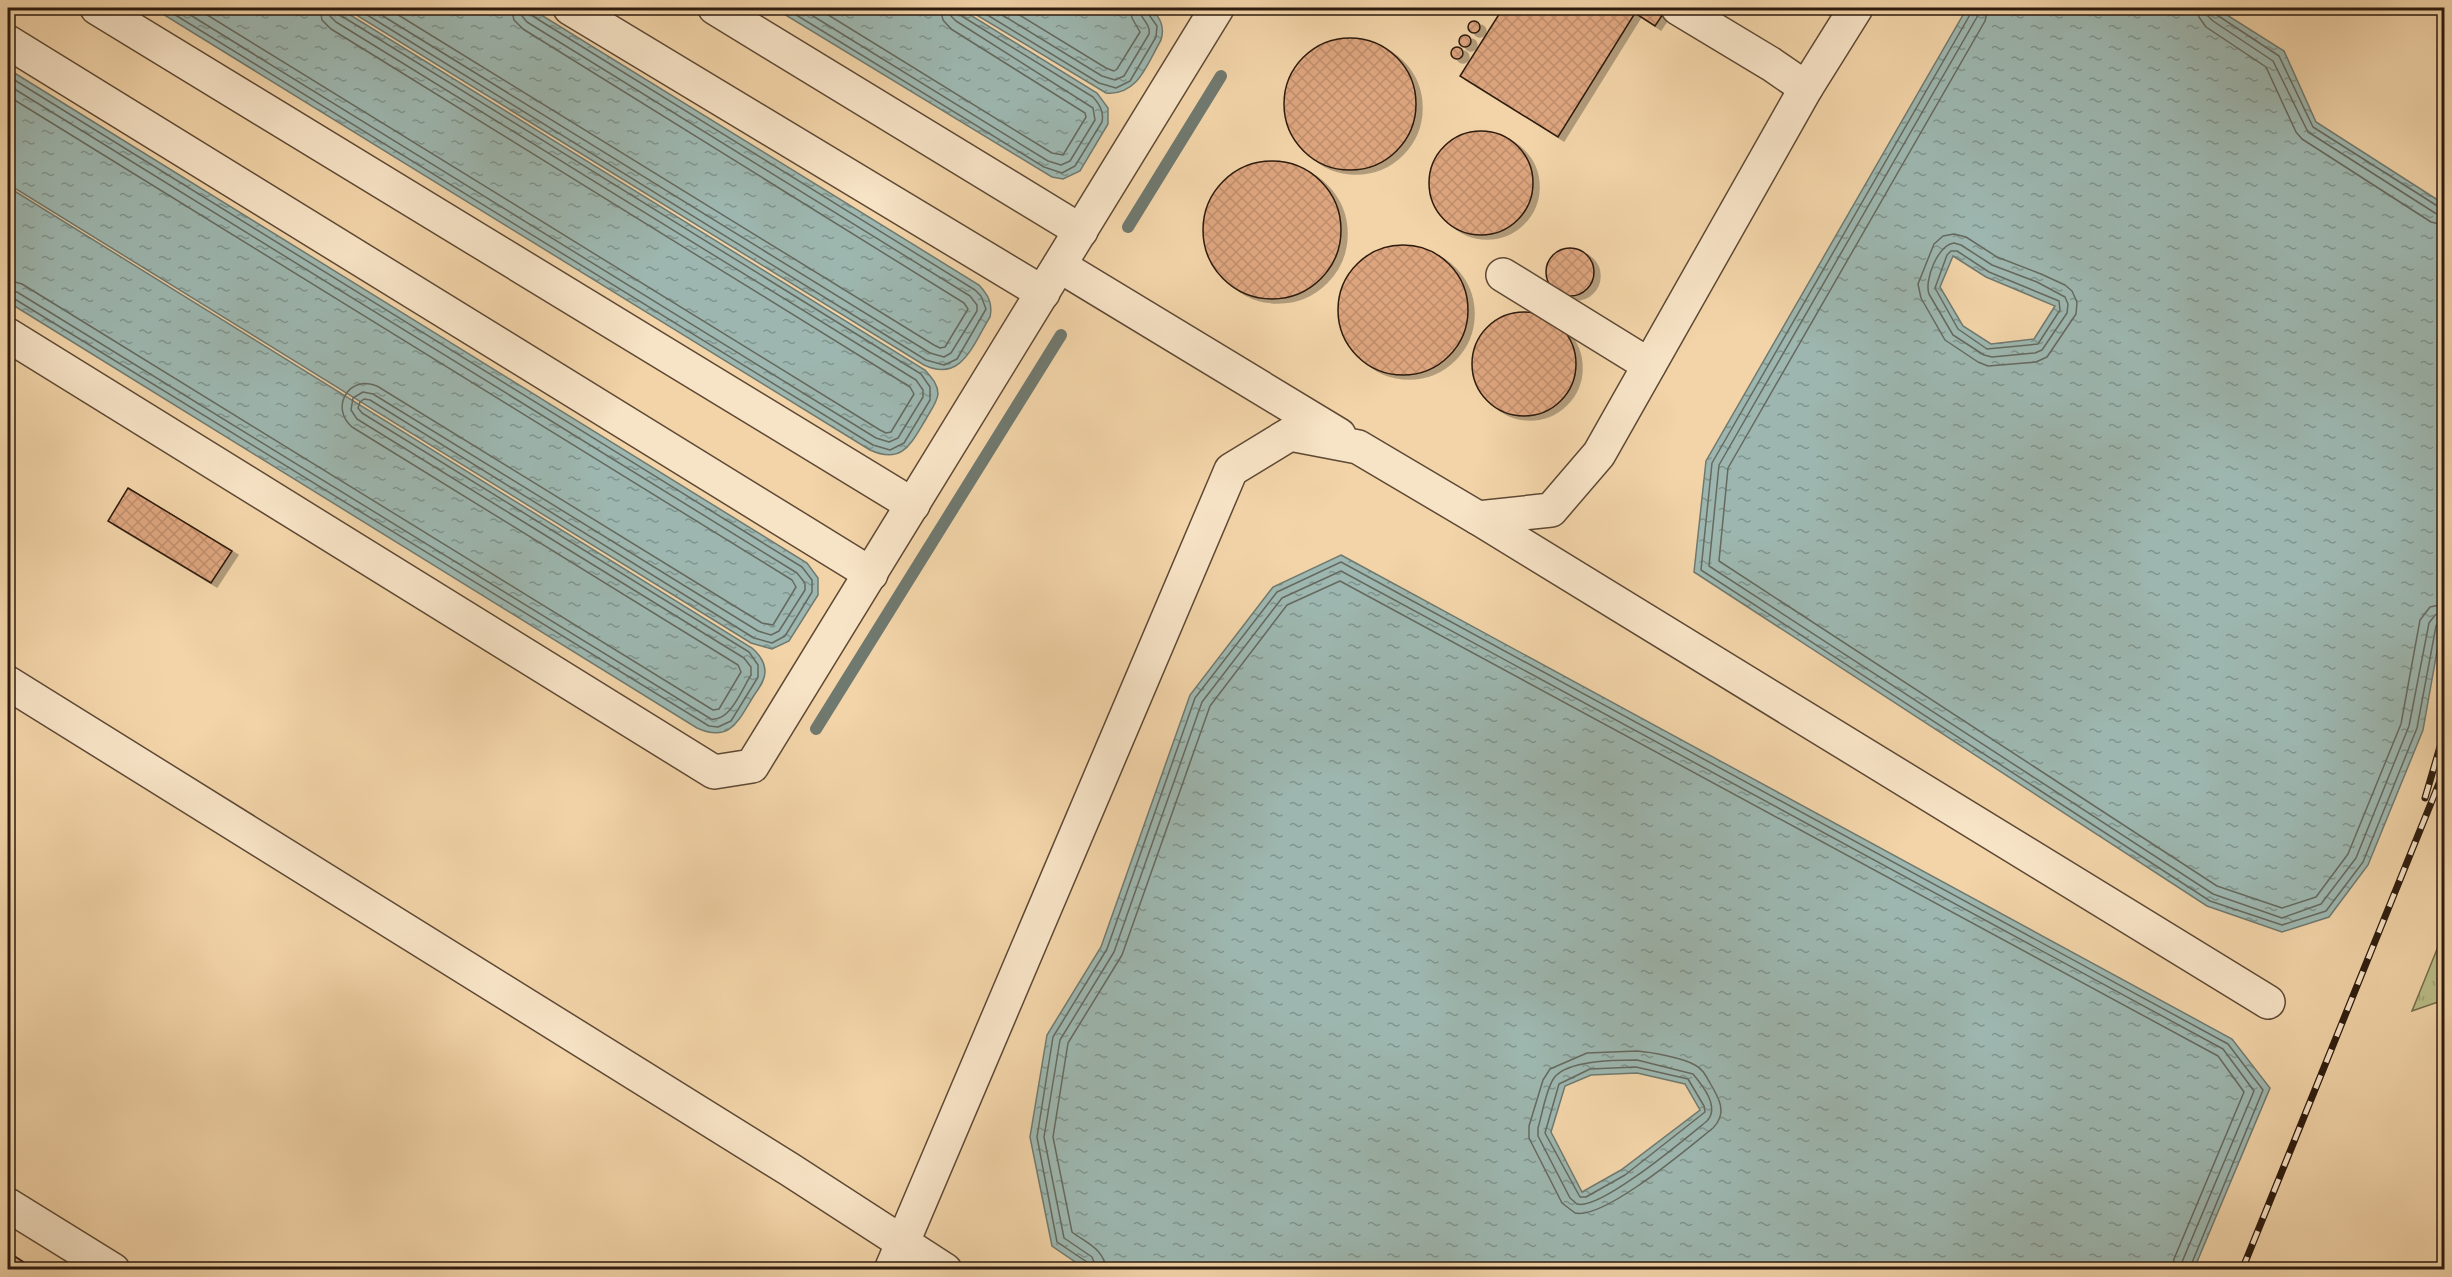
<svg xmlns="http://www.w3.org/2000/svg" width="2452" height="1277" font-family="'Libre Bodoni',serif">
  <style>
    .grass { fill: url(#grass-tufts); stroke: #746c4b; stroke-width: 1.5 }
    .water { fill: url(#water-ripples); stroke: #70796f; stroke-width: 1.5; fill-rule: evenodd }
    .lines { fill: none; stroke-linecap: round; stroke-linejoin: round }
    .shore { stroke: #65695f; stroke-width: 1.5 }
    .stream { stroke: #70796f; stroke-width: 12 }
    .building { fill: url(#building-cross-hatch); stroke: #2d1b0e; stroke-width: 1.5; filter: url(#shadow) }
    .minor-casing { stroke: #5e4934; stroke-width: 36 }
    .minor { stroke: #f7e3c6; stroke-width: 33 }
    .rail-casing { stroke: #2d1b0e; stroke-width: 7 }
    .rail { stroke: #f7e3c6; stroke-width: 4.5; stroke-dasharray: 14; stroke-linecap: butt }
  </style>
  <defs>
    <pattern id="grass-tufts" width="24" height="20" patternUnits="userSpaceOnUse" patternTransform="scale(1.5)"><rect width="24" height="20" fill="#babd88"/><path d="M3 7l-1-3M5 7V3M7 7l1-3M15 17l-1-3M17 17v-4M19 17l1-3" fill="none" stroke="#a0a274"/></pattern>
    <pattern id="water-ripples" width="26" height="14" patternUnits="userSpaceOnUse" patternTransform="scale(1.5)"><rect width="26" height="14" fill="#9db7b0"/><path d="M2 4q2-2 4 0t4 0M15 11q2-2 4 0t4 0" fill="none" stroke="#80948e"/></pattern>
    <pattern id="building-cross-hatch" width="8" height="8" patternUnits="userSpaceOnUse" patternTransform="scale(1.5)"><rect width="8" height="8" fill="#dda57e"/><path d="M0 0l8 8M0 8l8-8" fill="none" stroke="#be8d6c"/></pattern>
    <filter id="shadow"><feDropShadow dx="6" dy="4" stdDeviation="0" flood-color="#0004"/></filter>
  </defs>
  <rect width="100%" height="100%" fill="#f2d4a8"/>
  <filter id="stains"><feTurbulence type="fractalNoise" baseFrequency=".00333" numOctaves="4"/><feColorMatrix values="0 0 0 0 .2 0 0 0 0 .09 0 0 0 0 .02 0 0 0 .5 -.17"/></filter>
  <radialGradient id="worn" r=".72"><stop offset=".6" stop-color="#630" stop-opacity="0"/><stop offset="1" stop-color="#630" stop-opacity=".3"/></radialGradient>
  <!-- grass -->
  <polygon class="grass" points="2444,932 2444,1000 2412,1011"/>
  <!-- water -->
  <g class="water">
    <path d="M 153,8 L 339,8 L 925,370 C 931,377 938,384 938,394 C 937,403 930,411 926,419 C 911,443 903,465 870,450 Z"/>
    <path d="M 345,8 L 530,8 L 979,285 C 988,295 993,303 990,317 C 973,344 962,383 924,365 Z"/>
    <polygon points="774,8 959,8 1097,93 1108,108 1108,124 1080,171 1063,179 1052,177"/>
    <path d="M 965,8 L 1151,8 C 1160,18 1165,26 1161,40 C 1147,64 1138,96 1106,93 Z"/>
    <path d="M 1967,8 L 2216,8 L 2284,51 L 2316,122 L 2444,204 L 2444,612 L 2423,730 L 2368,865 L 2329,917 L 2282,932 L 2207,906 L 1694,572 L 1706,461 ZM 1953,256 L 1986,277 L 2055,306 L 2034,339 L 1991,344 L 1963,326 L 1940,287 Z"/>
    <polygon points="8,69 807,563 818,578 818,595 789,641 772,649 751,643 8,184"/>
    <path d="M 8,187 L 752,648 C 759,654 765,661 765,672 C 765,681 758,689 753,697 C 738,721 730,743 697,728 L 8,302 Z"/>
    <path d="M 1341,555 L 2232,1039 L 2270,1088 L 2194,1269 L 1087,1270 L 1052,1246 L 1030,1137 L 1047,1035 L 1101,947 L 1190,695 L 1273,587 ZM 1637,1073 L 1685,1084 L 1700,1110 L 1621,1170 L 1582,1192 L 1551,1132 L 1565,1086 L 1591,1075 Z"/>
  </g>
  <g class="lines">
    <!-- shore -->
    <g class="shore">
      <polyline points="164,8 873,445 890,450 904,443 930,400 930,387 921,374 340,15 337,8"/>
      <polyline points="179,8 876,438 889,442 898,438 923,397 923,390 916,380 336,22 330,16 329,8"/>
      <polyline points="196,8 880,430 886,433 891,432 914,394 910,387 331,29 322,20 320,8"/>
      <polyline points="356,8 926,360 944,365 957,359 986,309 981,296 975,290 531,15 528,8"/>
      <polyline points="370,8 930,353 944,357 951,353 977,311 977,305 970,296 527,22 522,16 520,8"/>
      <polyline points="387,8 934,345 940,348 945,347 968,309 964,303 523,29 514,20 511,8"/>
      <path d="M 785,8 L 1044,167 L 1062,173 L 1075,166 L 1102,122 C 1104,112 1100,105 1093,97 L 960,15 L 957,8"/>
      <polyline points="800,8 1048,161 1061,165 1070,161 1095,120 1093,108 956,21 951,16 949,8"/>
      <polyline points="817,8 1052,153 1063,155 1086,117 1085,113 951,29 943,20 940,8"/>
      <polyline points="976,8 1099,83 1116,88 1130,81 1156,37 1157,26 1147,12 1147,8"/>
      <path d="M 991,8 L 1102,76 L 1115,80 L 1124,76 L 1149,34 C 1151,23 1139,18 1139,8"/>
      <polyline points="1008,8 1106,68 1114,71 1117,69 1140,32 1132,18 1130,8"/>
      <polyline points="1972,8 1971,13 1712,463 1701,570 2210,901 2282,925 2326,911 2363,862 2417,728 2436,626 2439,622 2444,621"/>
      <polyline points="1979,8 1977,17 1719,465 1709,566 2213,894 2282,918 2321,904 2356,858 2409,726 2429,623 2435,615 2444,613"/>
      <polyline points="1988,8 1985,21 1728,468 1719,561 2217,886 2282,908 2316,897 2348,854 2401,724 2420,620 2430,607 2444,604"/>
      <polyline points="2197,8 2199,17 2206,27 2266,67 2296,132 2302,139 2431,222 2444,225"/>
      <polyline points="2207,8 2208,16 2213,21 2273,61 2308,132 2435,213 2444,216"/>
      <polyline points="2214,8 2217,15 2279,56 2313,127 2439,207 2444,208"/>
      <polyline points="8,76 802,567 812,580 812,592 785,636 772,643 754,638 370,400 364,399 360,402 358,408 362,413 749,652 758,665 758,677 731,721 718,727 709,726 13,298 8,297"/>
      <path d="M 8,85 L 797,573 L 805,583 L 805,590 L 779,631 L 771,635 L 758,631 L 373,394 L 363,392 L 353,398 L 351,410 L 357,419 L 744,658 L 751,667 L 751,675 C 742,689 730,722 711,719 L 17,292 L 8,290"/>
      <path d="M 8,96 L 792,580 L 796,587 L 773,625 L 762,623 L 377,386 C 350,374 329,407 352,427 L 738,665 L 741,672 L 719,709 L 713,710 L 22,284 L 8,280"/>
      <polygon points="1954,234 1966,237 1997,257 2041,274 2065,285 2072,291 2077,302 2076,314 2047,357 2036,362 1988,366 1978,362 1945,340 1921,298 1918,284 1934,244 1943,236"/>
      <path d="M 1954,243 L 1961,245 L 1992,265 L 2037,282 L 2065,297 L 2068,304 L 2067,313 L 2042,350 L 2035,353 L 1992,357 L 1984,355 L 1953,335 L 1929,294 C 1924,280 1938,245 1954,243 Z"/>
      <polygon points="1951,251 1957,251 1989,272 2059,301 2060,310 2038,344 1987,349 1958,329 1935,288 1947,255"/>
      <path d="M 1637,1051 C 1651,1052 1683,1058 1695,1065 C 1703,1069 1706,1076 1710,1083 C 1719,1098 1728,1113 1713,1128 C 1688,1148 1604,1220 1575,1213 L 1562,1203 L 1529,1138 L 1529,1126 L 1543,1080 L 1550,1069 L 1587,1053 Z"/>
      <path d="M 1637,1060 L 1693,1074 C 1703,1086 1720,1107 1707,1121 C 1686,1138 1600,1211 1577,1204 L 1570,1198 L 1538,1136 L 1538,1128 C 1542,1115 1546,1089 1554,1078 C 1567,1060 1616,1060 1637,1060 Z"/>
      <polygon points="1636,1067 1688,1079 1704,1106 1705,1112 1625,1175 1586,1197 1580,1197 1545,1133 1559,1084 1590,1069"/>
      <polyline points="1090,1270 1087,1262 1057,1242 1037,1137 1053,1037 1107,949 1195,698 1277,592 1341,562 2228,1044 2263,1090 2189,1270"/>
      <polyline points="1097,1270 1092,1257 1064,1238 1044,1137 1060,1040 1114,952 1202,702 1282,598 1341,571 2223,1049 2254,1091 2182,1262 2181,1270"/>
      <path d="M 1106,1270 C 1105,1249 1086,1243 1072,1232 L 1053,1137 L 1068,1043 L 1122,955 L 1210,706 L 1287,605 L 1340,581 L 2218,1056 L 2244,1092 L 2174,1259 L 2172,1270"/>
    </g>
    <!-- stream -->
    <g class="stream">
      <polyline points="1128,227 1221,76"/>
      <polyline points="816,729 1061,335"/>
    </g>
  </g>
  <!-- building -->
  <g class="building">
    <polygon points="1503,8 1667,8 1655,26 1635,13 1558,137 1460,76"/>
    <polygon points="1818,8 1838,8 1833,16"/>
    <circle cx="1474" cy="27" r="6"/>
    <circle cx="1465" cy="41" r="6"/>
    <circle cx="1350" cy="104" r="66"/>
    <circle cx="1457" cy="53" r="6"/>
    <circle cx="1481" cy="183" r="52"/>
    <circle cx="1272" cy="230" r="69"/>
    <circle cx="1403" cy="310" r="65"/>
    <circle cx="1570" cy="272" r="24"/>
    <circle cx="1524" cy="364" r="52"/>
    <polygon points="128,488 232,551 211,583 108,521"/>
    <polygon points="8,1252 36,1270 8,1270"/>
  </g>
  <g class="lines">
    <defs>
      <g id="minor">
        <polyline points="97,8 913,505"/>
        <polyline points="570,8 1043,293"/>
        <polyline points="715,8 1081,231"/>
        <polyline points="1678,8 1771,64 1806,88"/>
        <polyline points="8,42 871,574"/>
        <polyline points="1060,266 1339,435"/>
        <polyline points="1503,275 1649,365"/>
        <polyline points="8,335 714,772 752,766 1217,8"/>
        <polyline points="1478,518 2268,1002"/>
        <polyline points="8,683 789,1169 945,1270"/>
        <polyline points="8,1205 113,1270"/>
        <polyline points="891,1270 1231,470 1290,434 1358,447 1478,518 1551,510 1599,454 1806,88 1856,8"/>
      </g>
    </defs>
    <!-- minor casing -->
    <use href="#minor" class="minor-casing"/>
    <!-- minor -->
    <use href="#minor" class="minor"/>
    <defs>
      <g id="rail">
        <polyline points="2425,798 2444,733"/>
        <polyline points="2242,1270 2444,771"/>
      </g>
    </defs>
    <!-- rail casing -->
    <use href="#rail" class="rail-casing"/>
    <!-- rail -->
    <use href="#rail" class="rail"/>
  </g>
  <!-- margin -->
  <rect width="2452" height="1277" fill="none" stroke="#f2d4a8" stroke-width="30"/>
  <rect x="9" y="9" width="2434" height="1259" fill="none" stroke="#2d1b0e" stroke-width="3"/>
  <rect x="15" y="15" width="2422" height="1247" fill="none" stroke="#2d1b0e" stroke-width="1.5"/>
  <rect width="100%" height="100%" filter="url(#stains)"/>
  <rect width="100%" height="100%" fill="url(#worn)"/>
</svg>
